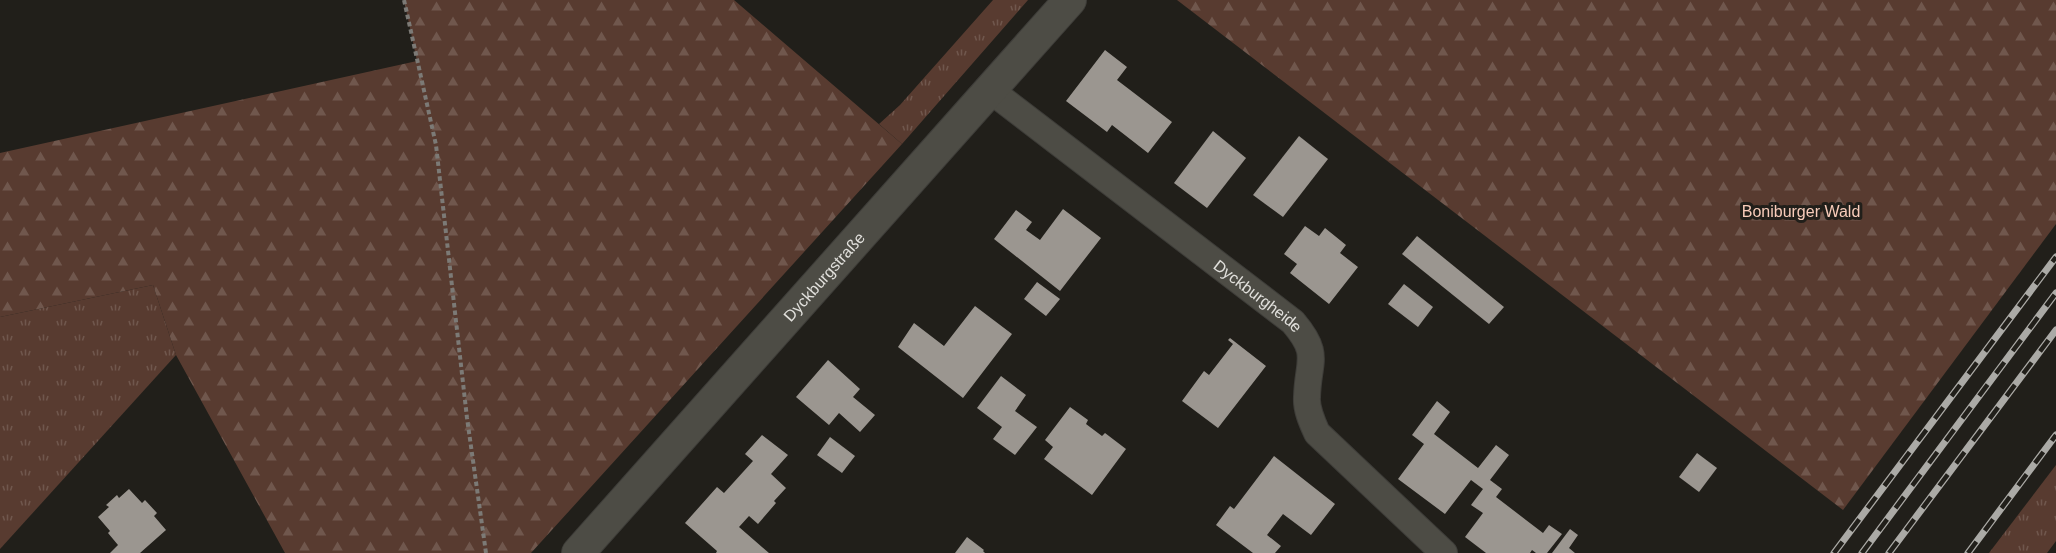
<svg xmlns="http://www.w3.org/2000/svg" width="2056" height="553" font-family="Arial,sans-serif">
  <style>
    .grass { fill: url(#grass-tufts) }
    .forest { fill: url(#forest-firs) }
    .building { fill: #9b9690 }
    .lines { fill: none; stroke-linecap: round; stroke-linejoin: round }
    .minor-casing { stroke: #3e3d39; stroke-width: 28 }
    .tertiary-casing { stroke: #3e3d39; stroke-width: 34 }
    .path { stroke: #7c7a76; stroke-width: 4; stroke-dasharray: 4.5 3; stroke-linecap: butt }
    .minor { stroke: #4d4c45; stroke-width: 26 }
    .tertiary { stroke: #4d4c45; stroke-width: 32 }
    .rail-casing { stroke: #abaaa6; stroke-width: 7 }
    .rail { stroke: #211f1a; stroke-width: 4.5; stroke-dasharray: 14; stroke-linecap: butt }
    .labels { text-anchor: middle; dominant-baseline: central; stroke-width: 6; stroke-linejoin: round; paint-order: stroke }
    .park-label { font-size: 16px; fill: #f8ccba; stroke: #211f1a }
    .street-label { font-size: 16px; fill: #e1e0dc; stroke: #211f1a }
  </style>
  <defs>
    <pattern id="grass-tufts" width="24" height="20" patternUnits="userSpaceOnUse" patternTransform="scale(1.5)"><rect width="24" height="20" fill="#583b30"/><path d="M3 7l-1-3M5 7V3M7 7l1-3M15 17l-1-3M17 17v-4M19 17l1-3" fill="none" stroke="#70574d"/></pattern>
    <pattern id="forest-firs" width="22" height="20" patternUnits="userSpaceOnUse" patternTransform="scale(1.5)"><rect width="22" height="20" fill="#583b30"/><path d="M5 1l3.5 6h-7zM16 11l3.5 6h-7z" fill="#70574d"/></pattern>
  </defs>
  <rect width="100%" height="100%" fill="#211f1a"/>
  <!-- grass -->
  <g class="grass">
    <polygon points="993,0 1028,0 902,144 879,124 900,105"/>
    <polygon points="153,285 176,355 0,549 0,317"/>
    <polygon points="2056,465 2056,541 2047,553 1989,553"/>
  </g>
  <!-- forest -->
  <g class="forest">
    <polygon points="404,0 734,0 902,144 531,553 285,553 176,355 153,285 0,317 0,153 417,61"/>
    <polygon points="1177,0 2056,0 2056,224 1843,510"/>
  </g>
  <!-- building -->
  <g class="building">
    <polygon points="1105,50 1127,67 1117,80 1172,122 1148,153 1112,125 1107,132 1066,101"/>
    <polygon points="1213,131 1246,158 1207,208 1174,183"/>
    <polygon points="1299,136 1328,159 1283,217 1253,195"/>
    <polygon points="1063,209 1101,238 1060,291 994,239 1016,210 1032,222 1026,230 1040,240"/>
    <polygon points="1305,226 1319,236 1325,228 1346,245 1340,253 1358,267 1329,304 1290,273 1297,264 1284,254"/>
    <polygon points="1417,236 1504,307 1489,324 1402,254"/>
    <polygon points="1037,282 1060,299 1046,316 1024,299"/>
    <polygon points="1404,284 1433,307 1418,327 1388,304"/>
    <polygon points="975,306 1012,334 963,398 898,347 914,323 944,346"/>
    <polygon points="1230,338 1266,366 1218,428 1182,401 1204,371 1209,375 1233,344 1228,340"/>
    <polygon points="828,360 860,389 853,397 875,415 860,432 839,413 829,425 796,397"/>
    <polygon points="1001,376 1026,395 1015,411 1037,427 1015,455 993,439 1002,427 977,408"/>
    <polygon points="1437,401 1450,412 1434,434 1478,468 1496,445 1509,455 1490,480 1502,489 1496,497 1543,533 1549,525 1562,534 1547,553 1536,553 1532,550 1530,553 1486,553 1465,537 1483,513 1471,505 1483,489 1471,480 1445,514 1398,479 1424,444 1412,435"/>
    <polygon points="1070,407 1088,420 1086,424 1102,436 1105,433 1126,449 1092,495 1044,459 1053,447 1045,440"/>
    <polygon points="762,435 788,455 771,474 786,488 774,501 776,503 758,524 749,516 739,527 769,553 716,553 717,551 685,523 717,487 724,493 753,461 745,454"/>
    <polygon points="830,437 855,456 842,473 817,455"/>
    <polygon points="1697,453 1717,468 1699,492 1679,477"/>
    <polygon points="1274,456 1335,504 1311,535 1283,514 1267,535 1281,546 1275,553 1253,553 1216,525 1230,506 1234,509"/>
    <polygon points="129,489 142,503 145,500 157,513 154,516 166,530 140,553 110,553 118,545 108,533 110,531 98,517 109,507 106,505 117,495 119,498"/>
    <polygon points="1570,529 1578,535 1569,548 1575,553 1552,553"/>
    <polygon points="967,537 984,550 983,551 985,553 955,553"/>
  </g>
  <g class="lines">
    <defs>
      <g id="minor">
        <path id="s1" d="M 990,90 L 1293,322 C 1321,355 1308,360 1307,397 C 1306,409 1312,422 1317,433 L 1444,553"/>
      </g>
      <g id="tertiary">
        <path id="s2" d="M 578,553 L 1070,0"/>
      </g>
    </defs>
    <!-- minor casing -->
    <use href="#minor" class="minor-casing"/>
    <!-- tertiary casing -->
    <use href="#tertiary" class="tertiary-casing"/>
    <!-- path -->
    <polyline class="path" points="404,0 436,145 467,418 486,553"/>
    <!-- minor -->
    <use href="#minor" class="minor"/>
    <!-- tertiary -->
    <use href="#tertiary" class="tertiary"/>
    <defs>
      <g id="rail">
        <polyline points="1834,553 2056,257"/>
        <polyline points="1862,553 2056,293"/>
        <polyline points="1889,553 2056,330"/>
        <polyline points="1968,553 2056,435"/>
      </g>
    </defs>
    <!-- rail casing -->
    <use href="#rail" class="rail-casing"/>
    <!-- rail -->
    <use href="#rail" class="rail"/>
  </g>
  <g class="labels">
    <!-- park labels -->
    <g class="park-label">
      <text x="1801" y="211">Boniburger Wald</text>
    </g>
    <!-- street labels -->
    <g class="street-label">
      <text stroke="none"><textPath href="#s2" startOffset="370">Dyckburgstraße</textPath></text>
      <text stroke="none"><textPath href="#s1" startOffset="338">Dyckburgheide</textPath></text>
    </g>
  </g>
</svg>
